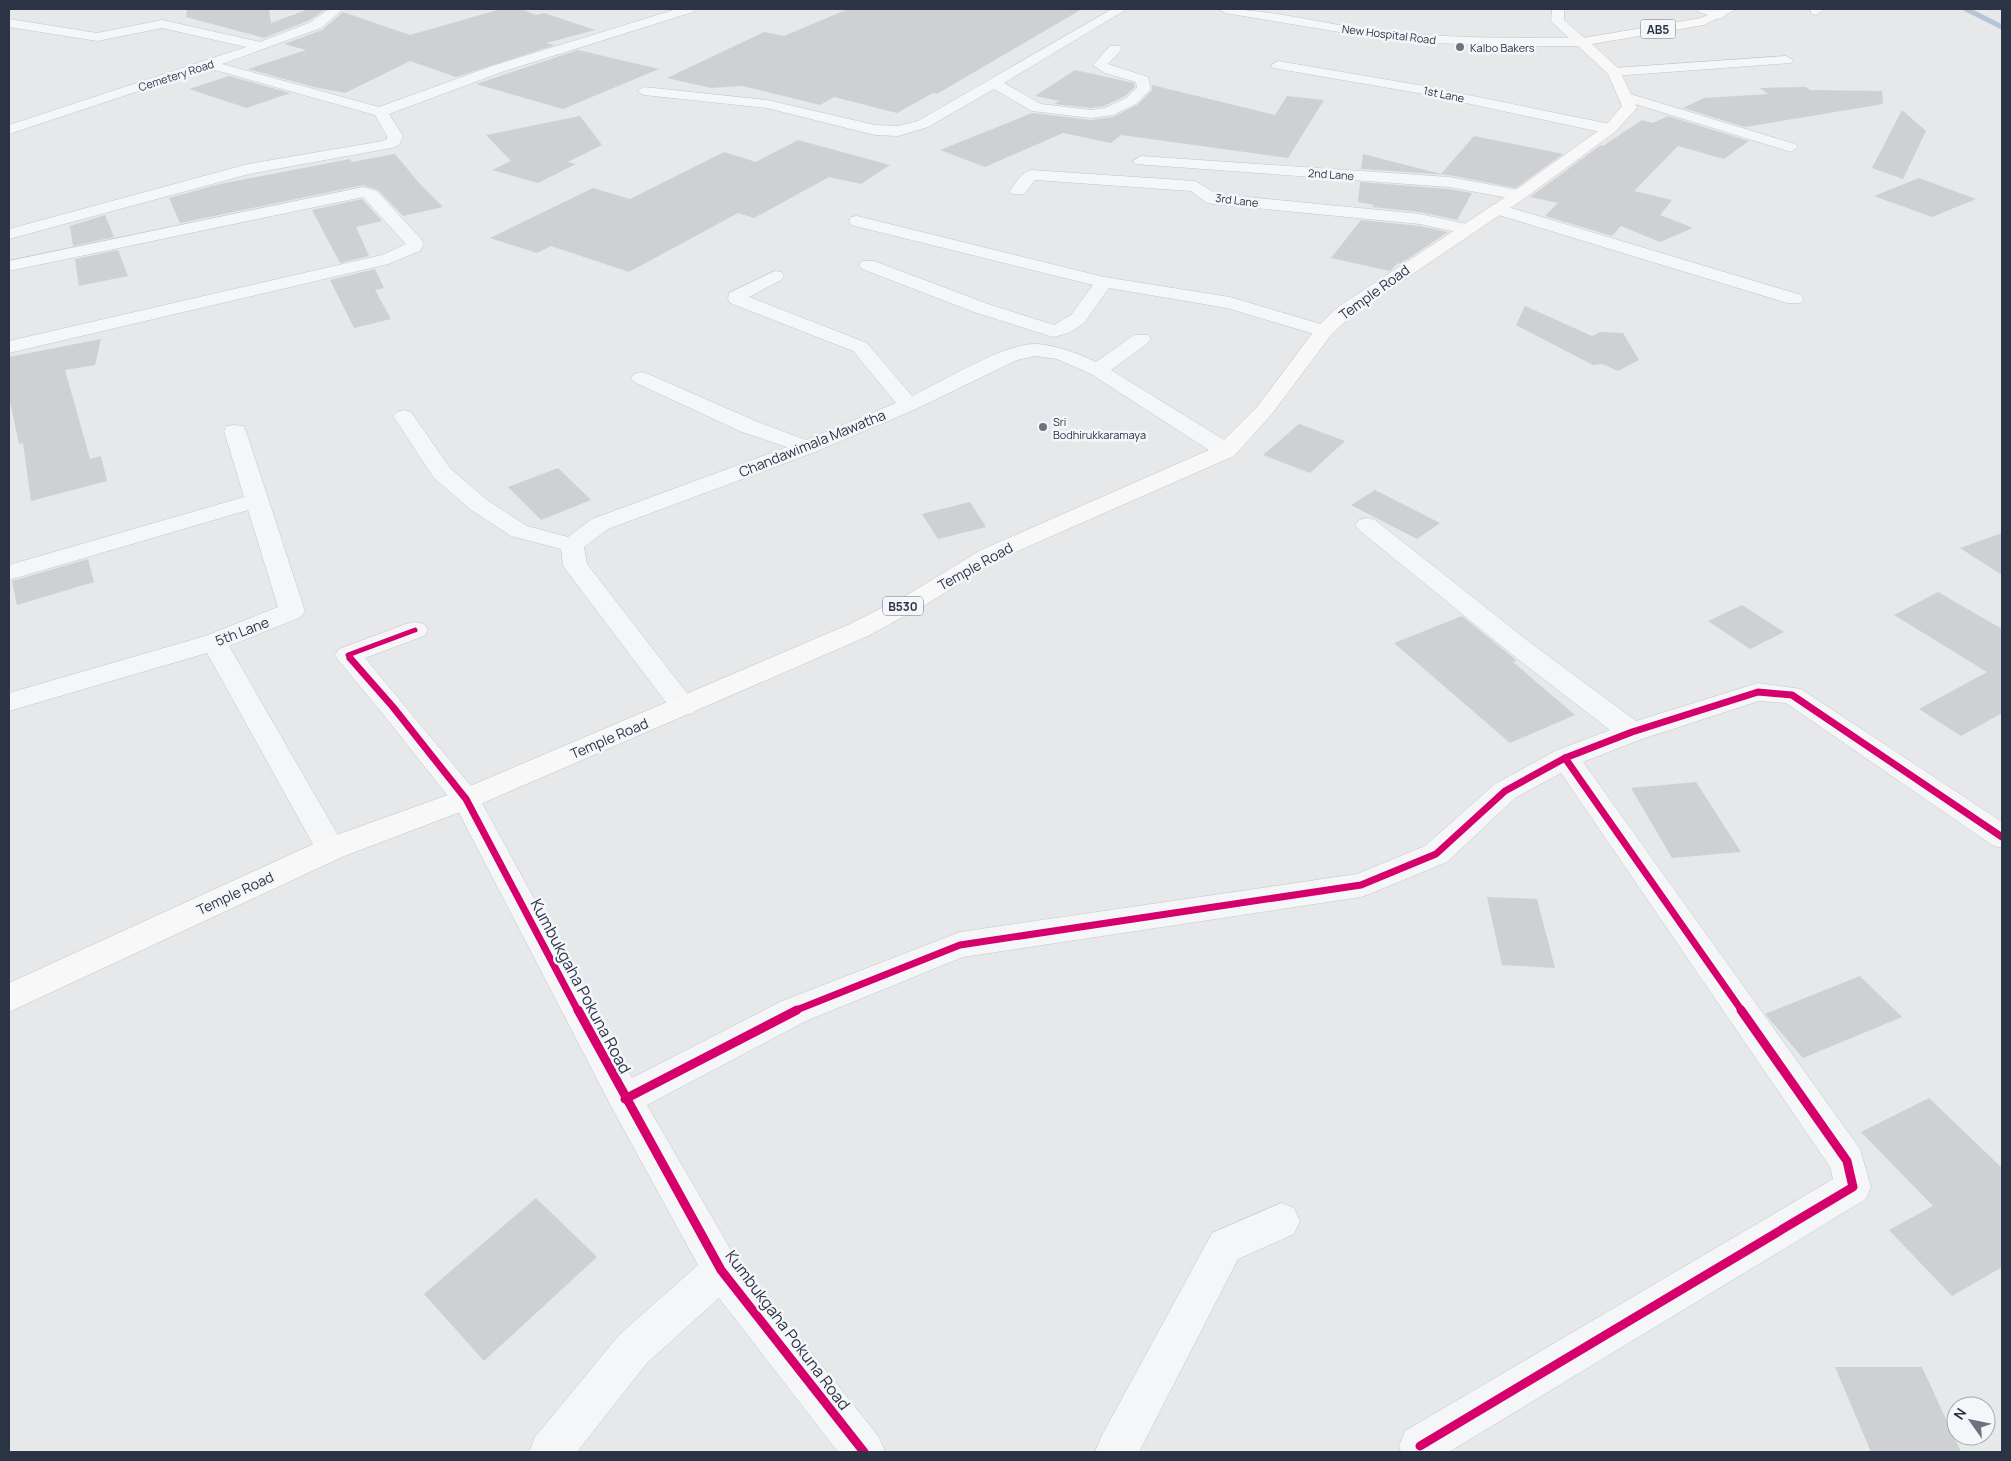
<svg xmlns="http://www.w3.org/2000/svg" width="2011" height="1461" font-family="Manrope,sans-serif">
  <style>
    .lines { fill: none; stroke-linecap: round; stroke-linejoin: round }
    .stream { stroke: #b4c4d5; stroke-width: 5 }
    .building { fill: #ced0d3 }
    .minor-casing { stroke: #c4c6c8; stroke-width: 1 }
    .major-casing { stroke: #c2c5c8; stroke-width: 1 }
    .minor { fill: #f5f6f7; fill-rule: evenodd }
    .major { fill: #f8f8f8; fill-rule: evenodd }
    .cycleway-far2-casing { stroke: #f4f6f9; stroke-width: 8 }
    .cycleway-far1-casing { stroke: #f4f6f9; stroke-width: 10 }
    .cycleway-casing { stroke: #f4f6f9; stroke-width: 12 }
    .cycleway-far2 { stroke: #d6006c; stroke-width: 5 }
    .cycleway-far1 { stroke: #d6006c; stroke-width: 7 }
    .cycleway { stroke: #d6006c; stroke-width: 9 }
    .poi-dot { fill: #6c737f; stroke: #f4f6f9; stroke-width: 2 }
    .labels { text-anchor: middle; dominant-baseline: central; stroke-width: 5; stroke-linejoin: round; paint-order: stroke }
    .far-street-label { font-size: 11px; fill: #2b3445; stroke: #f4f6f9 }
    .far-poi-label { font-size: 11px; fill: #2b3445; stroke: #f4f6f9; text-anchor: start }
    .shield { fill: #f4f6f9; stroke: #676e7b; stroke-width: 1 }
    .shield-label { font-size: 12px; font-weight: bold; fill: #2b3445 }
    .street-label { font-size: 14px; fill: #2b3445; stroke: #f4f6f9 }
    .near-street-label { font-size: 16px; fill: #2b3445; stroke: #f4f6f9 }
  </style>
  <rect width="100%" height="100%" fill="#e6e8ea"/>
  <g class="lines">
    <!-- stream -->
    <polyline class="stream" points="1966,9 2002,27"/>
  </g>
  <!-- building -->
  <g class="building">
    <polygon points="187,9 269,9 271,23 309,9 326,9 310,20 264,38 186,17"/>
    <polygon points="501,9 521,9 536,15 544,13 595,30 546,43 555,45 456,77 410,61 345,93 314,87 248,69 306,50 284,44 322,30 343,12 410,35"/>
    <polygon points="848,9 1082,9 937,94 933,93 897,113 834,97 820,105 742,86 711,88 667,78 764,32 784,36"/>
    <polygon points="578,50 659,69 563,109 476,84"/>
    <polygon points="1075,70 1134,83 1135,87 1125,96 1104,106 1091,108 1054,104 1060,101 1035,96"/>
    <polygon points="229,76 290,93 247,108 189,89"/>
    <polygon points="1152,85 1275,115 1287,96 1324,100 1288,158 1121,135 1111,143 1063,133 985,167 940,150 1032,113 1091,120 1113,117 1137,105 1152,90"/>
    <polygon points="1806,87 1810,90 1882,91 1883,104 1745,127 1683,108 1704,98 1768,94 1760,88"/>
    <polygon points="1902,110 1926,131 1903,179 1872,168"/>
    <polygon points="580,116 602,145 568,162 576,164 538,183 492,170 511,161 486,135"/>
    <polygon points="1668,116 1749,141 1724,159 1678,146 1634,191 1672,200 1660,215 1693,228 1660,242 1621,226 1612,236 1545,216 1558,203 1530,197 1601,145 1603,146 1642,120 1653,123"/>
    <polygon points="1474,136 1563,154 1516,188 1449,175 1361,169 1363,154 1441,174"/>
    <polygon points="798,140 890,165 861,184 829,177 754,218 738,213 629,272 551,246 537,253 490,238 593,188 630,199 724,152 756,162"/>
    <polygon points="395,154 420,184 443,207 403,216 378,190 363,185 180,223 169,198 220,184 350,159 352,162"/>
    <polygon points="1919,178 1976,199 1932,217 1874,196"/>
    <polygon points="1360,182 1449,189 1472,193 1457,220 1420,212 1372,207 1374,205 1358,202"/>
    <polygon points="362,199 382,221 356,227 369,256 340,263 312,210"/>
    <polygon points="105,215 114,237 73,246 70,226"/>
    <polygon points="1361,220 1420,226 1448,232 1400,264 1398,263 1390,271 1331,258"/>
    <polygon points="118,250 128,276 79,286 75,259"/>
    <polygon points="375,269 384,288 375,290 391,319 354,328 330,280"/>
    <polygon points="1525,306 1592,336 1600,332 1623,333 1639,360 1618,371 1602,364 1593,365 1516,325"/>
    <polygon points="101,339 95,365 65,370 90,459 101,456 107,481 31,501 23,443 19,444 9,397 9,357"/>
    <polygon points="1299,424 1345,441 1310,473 1263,455"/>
    <polygon points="558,468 591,500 541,520 508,487"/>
    <polygon points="1375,490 1440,523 1417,539 1351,505"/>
    <polygon points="970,502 986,527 938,539 922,514"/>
    <polygon points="2002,533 2002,575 1960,548"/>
    <polygon points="88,559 94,582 17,605 12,581"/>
    <polygon points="1938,592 2002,629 2002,713 1961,736 1919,709 1987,672 1894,615"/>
    <polygon points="1742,605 1784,632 1750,649 1708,621"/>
    <polygon points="1462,616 1517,661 1513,662 1575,715 1510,743 1394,643"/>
    <polygon points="1696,782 1741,852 1672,858 1631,788"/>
    <polygon points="1487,897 1537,899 1555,968 1502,965"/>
    <polygon points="1860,976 1902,1017 1803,1058 1765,1014"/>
    <polygon points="1929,1098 2002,1168 2002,1267 1952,1296 1889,1230 1933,1206 1861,1132"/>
    <polygon points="536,1198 597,1257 484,1361 424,1294"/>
    <polygon points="1835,1367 1922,1367 1961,1452 1871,1452"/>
  </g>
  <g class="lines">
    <defs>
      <g id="minor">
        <polygon points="329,9 343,9 321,28 222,64 379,107 492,66 677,9 695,9 693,12 502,72 389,114 403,136 399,145 391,148 249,174 9,239 9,229 248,164 383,141 387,139 387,136 375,115 208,68 9,134 9,125 246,47 162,28 97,41 9,27 9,19 97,33 162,20 260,42 311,22"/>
        <polygon points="1112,9 1127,9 1004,83 1041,104 1091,110 1105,108 1126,98 1137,88 1136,82 1105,73 1093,65 1110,46 1120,46 1122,49 1108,64 1148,77 1151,89 1136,104 1113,115 1091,118 1032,111 994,89 928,127 898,136 875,135 767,108 644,95 637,91 644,87 767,100 875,125 898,126 918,121"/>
        <path d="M 1219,9 C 1277,9 1332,27 1389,32 C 1449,38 1509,38 1569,38 L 1551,21 L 1552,9 L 1564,9 L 1564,20 L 1589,42 L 1582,46 L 1489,46 L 1388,40 L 1225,13 Z"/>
        <polygon points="1697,9 1714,9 1726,15 1720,19 1699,12"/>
        <polygon points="1809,9 1821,9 1822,11 1816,15 1812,14"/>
        <polygon points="1786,56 1793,60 1791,63 1614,76 1607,72 1614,68"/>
        <polygon points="1278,61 1424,86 1610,124 1618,129 1610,134 1424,94 1273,68 1271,65"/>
        <polygon points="1627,93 1795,144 1798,147 1790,152 1785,150 1622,100 1620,97"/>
        <polygon points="1141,156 1449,177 1519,190 1525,192 1527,195 1525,198 1519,200 1449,187 1135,164 1133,161"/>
        <path d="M 1031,170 L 1195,181 L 1217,194 L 1420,214 L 1471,225 L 1474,229 L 1471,233 L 1465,234 L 1420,224 L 1213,204 L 1207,203 L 1191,191 L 1035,180 L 1024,194 L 1012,194 L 1010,191 C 1015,183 1022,172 1031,170 Z"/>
        <polygon points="363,187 377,191 421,239 424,243 420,251 388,264 9,353 9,341 382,255 406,244 363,197 9,271 9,261"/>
        <polygon points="1498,204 1801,295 1803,299 1801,303 1787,303 1492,213 1490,209 1492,205"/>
        <polygon points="857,216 1104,277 1230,297 1331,327 1334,331 1331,335 1324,337 1227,308 1109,288 1084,323 1069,333 1053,337 974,312 862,269 859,265 862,261 874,261 988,304 1054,325 1071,315 1093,285 851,225 849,221 851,217"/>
        <path d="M 775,271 L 781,272 L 784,276 L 781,280 L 749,297 L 867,343 L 912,396 C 941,382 1007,342 1037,344 C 1059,346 1077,353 1096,362 L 1134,335 L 1148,335 L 1151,339 L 1148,343 L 1111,370 L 1234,446 L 1237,451 L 1234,456 L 1226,458 L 1218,456 L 1091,374 L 1057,359 L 1035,356 L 1017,360 L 916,409 L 815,452 L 608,529 L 584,547 L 587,564 L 697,706 L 694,713 L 684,715 L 674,713 L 566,570 L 563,565 L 561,549 L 511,536 L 471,510 L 434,478 L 393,416 L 397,412 L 404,410 L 411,412 L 450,468 L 487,500 L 527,526 L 568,537 L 592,519 L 787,447 L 742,432 L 634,382 L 631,378 L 634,374 L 641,372 L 648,374 L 758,422 L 806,440 L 896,403 L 853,351 L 730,303 L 728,299 L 729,293 Z"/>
        <polygon points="235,425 243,426 246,431 305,611 301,617 229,646 346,849 342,857 331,860 320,857 207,653 9,711 9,693 205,636 278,607 248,510 9,580 9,565 244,497 224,431 227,426"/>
        <polygon points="1367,518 1375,520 1532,644 1636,721 1758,683 1801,689 2002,822 2002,848 1992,845 1786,703 1759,701 1642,739 1583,762 1860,1149 1871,1187 1866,1199 1449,1452 1401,1452 1399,1446 1405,1431 1833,1179 1830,1167 1561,773 1515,798 1447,862 1372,893 1361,897 963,957 806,1021 647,1105 735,1257 879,1437 885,1452 838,1452 719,1298 647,1363 577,1452 529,1452 535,1437 619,1335 698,1265 613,1110 455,805 383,714 339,661 335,655 339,649 406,624 415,622 424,624 428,630 424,636 365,658 476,792 632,1078 782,1001 960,932 1357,874 1425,846 1495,784 1555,751 1610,730 1514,656 1359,530 1355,525 1359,520"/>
        <polygon points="1281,1203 1294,1208 1300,1221 1294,1234 1238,1259 1139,1452 1095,1452 1101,1437 1212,1233"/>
      </g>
      <polygon id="major" points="1721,9 1737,9 1704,25 1592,44 1619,69 1637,107 1635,110 1615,132 1525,198 1352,315 1331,335 1271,415 1234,456 997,560 925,605 868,636 476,806 342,857 9,1012 9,983 320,841 456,792 850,624 907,595 981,550 1218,446 1257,407 1317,327 1338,307 1513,192 1605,126 1622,106 1608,74 1577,45 1575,42 1577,39 1701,18"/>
    </defs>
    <!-- minor casing -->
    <use href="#minor" class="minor-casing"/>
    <!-- major casing -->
    <use href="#major" class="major-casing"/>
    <!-- minor -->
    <use href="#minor" class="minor"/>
    <!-- major -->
    <use href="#major" class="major"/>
    <defs>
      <polyline id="cycleway-far2" points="352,659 348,655 415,630"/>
      <g id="cycleway-far1">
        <polyline points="350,658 393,707 466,799 578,1011"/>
        <polyline points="1565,758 1742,1011"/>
        <polyline points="794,1011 960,945 1361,885 1436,854 1505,791 1565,758 1632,732 1758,692 1792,695 2002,837"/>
      </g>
      <g id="cycleway">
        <polyline points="578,1010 721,1270 864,1452"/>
        <polyline points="625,1099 797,1010"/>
        <polyline points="1420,1446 1853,1187 1847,1161 1741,1010"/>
      </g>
    </defs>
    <!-- cycleway-far2 casing -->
    <use href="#cycleway-far2" class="cycleway-far2-casing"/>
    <!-- cycleway-far1 casing -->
    <use href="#cycleway-far1" class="cycleway-far1-casing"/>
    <!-- cycleway casing -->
    <use href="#cycleway" class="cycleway-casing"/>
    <!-- cycleway-far2 -->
    <use href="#cycleway-far2" class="cycleway-far2"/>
    <!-- cycleway-far1 -->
    <use href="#cycleway-far1" class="cycleway-far1"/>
    <!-- cycleway -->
    <use href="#cycleway" class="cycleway"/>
  </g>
  <!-- markers -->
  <g class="poi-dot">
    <circle cx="1460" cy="47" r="5"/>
    <circle cx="1043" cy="427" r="5"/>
  </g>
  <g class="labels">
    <!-- far-street labels -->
    <g class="far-street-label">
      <text transform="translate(1389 34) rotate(7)">New Hospital Road</text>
      <text transform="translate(176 75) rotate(-18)">Cemetery Road</text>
      <text transform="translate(1444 94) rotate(12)">1st Lane</text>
      <text transform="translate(1331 174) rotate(4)">2nd Lane</text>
      <text transform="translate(1237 200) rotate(7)">3rd Lane</text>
    </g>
    <!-- far-poi labels -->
    <g class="far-poi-label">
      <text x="1470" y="47">Kalbo Bakers</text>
      <text x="1053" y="421">Sri<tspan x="1053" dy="13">Bodhirukkaramaya</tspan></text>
    </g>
    <!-- shield labels -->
    <g class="shield">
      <rect x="1640.5" y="19.5" width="35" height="19" rx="4"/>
      <rect x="883" y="596.5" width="40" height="19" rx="4"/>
    </g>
    <g class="shield-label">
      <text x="1658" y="29">AB5</text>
      <text x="903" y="606">B530</text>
    </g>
    <!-- street labels -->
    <g class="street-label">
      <text transform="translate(1374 292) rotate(-36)">Temple Road</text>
      <text transform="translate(812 443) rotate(-22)">Chandawimala Mawatha</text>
      <text transform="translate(975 566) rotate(-29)">Temple Road</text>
      <text transform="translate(242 631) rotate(-21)">5th Lane</text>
      <text transform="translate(609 738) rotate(-23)">Temple Road</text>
      <text transform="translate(235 893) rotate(-25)">Temple Road</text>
    </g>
    <!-- near-street labels -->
    <g class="near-street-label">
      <text transform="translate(581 986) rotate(62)">Kumbukgaha Pokuna Road</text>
      <text transform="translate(788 1330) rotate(53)">Kumbukgaha Pokuna Road</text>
    </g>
  </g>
  <!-- border -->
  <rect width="2011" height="1461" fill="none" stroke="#2b3445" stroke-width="20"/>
  <!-- north arrow -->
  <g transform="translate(1971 1421) rotate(303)"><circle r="24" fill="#f4f6f9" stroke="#a4a8b1"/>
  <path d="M0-4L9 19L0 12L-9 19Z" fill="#6c737f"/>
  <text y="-8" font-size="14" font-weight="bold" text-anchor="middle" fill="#2b3445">N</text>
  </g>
</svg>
